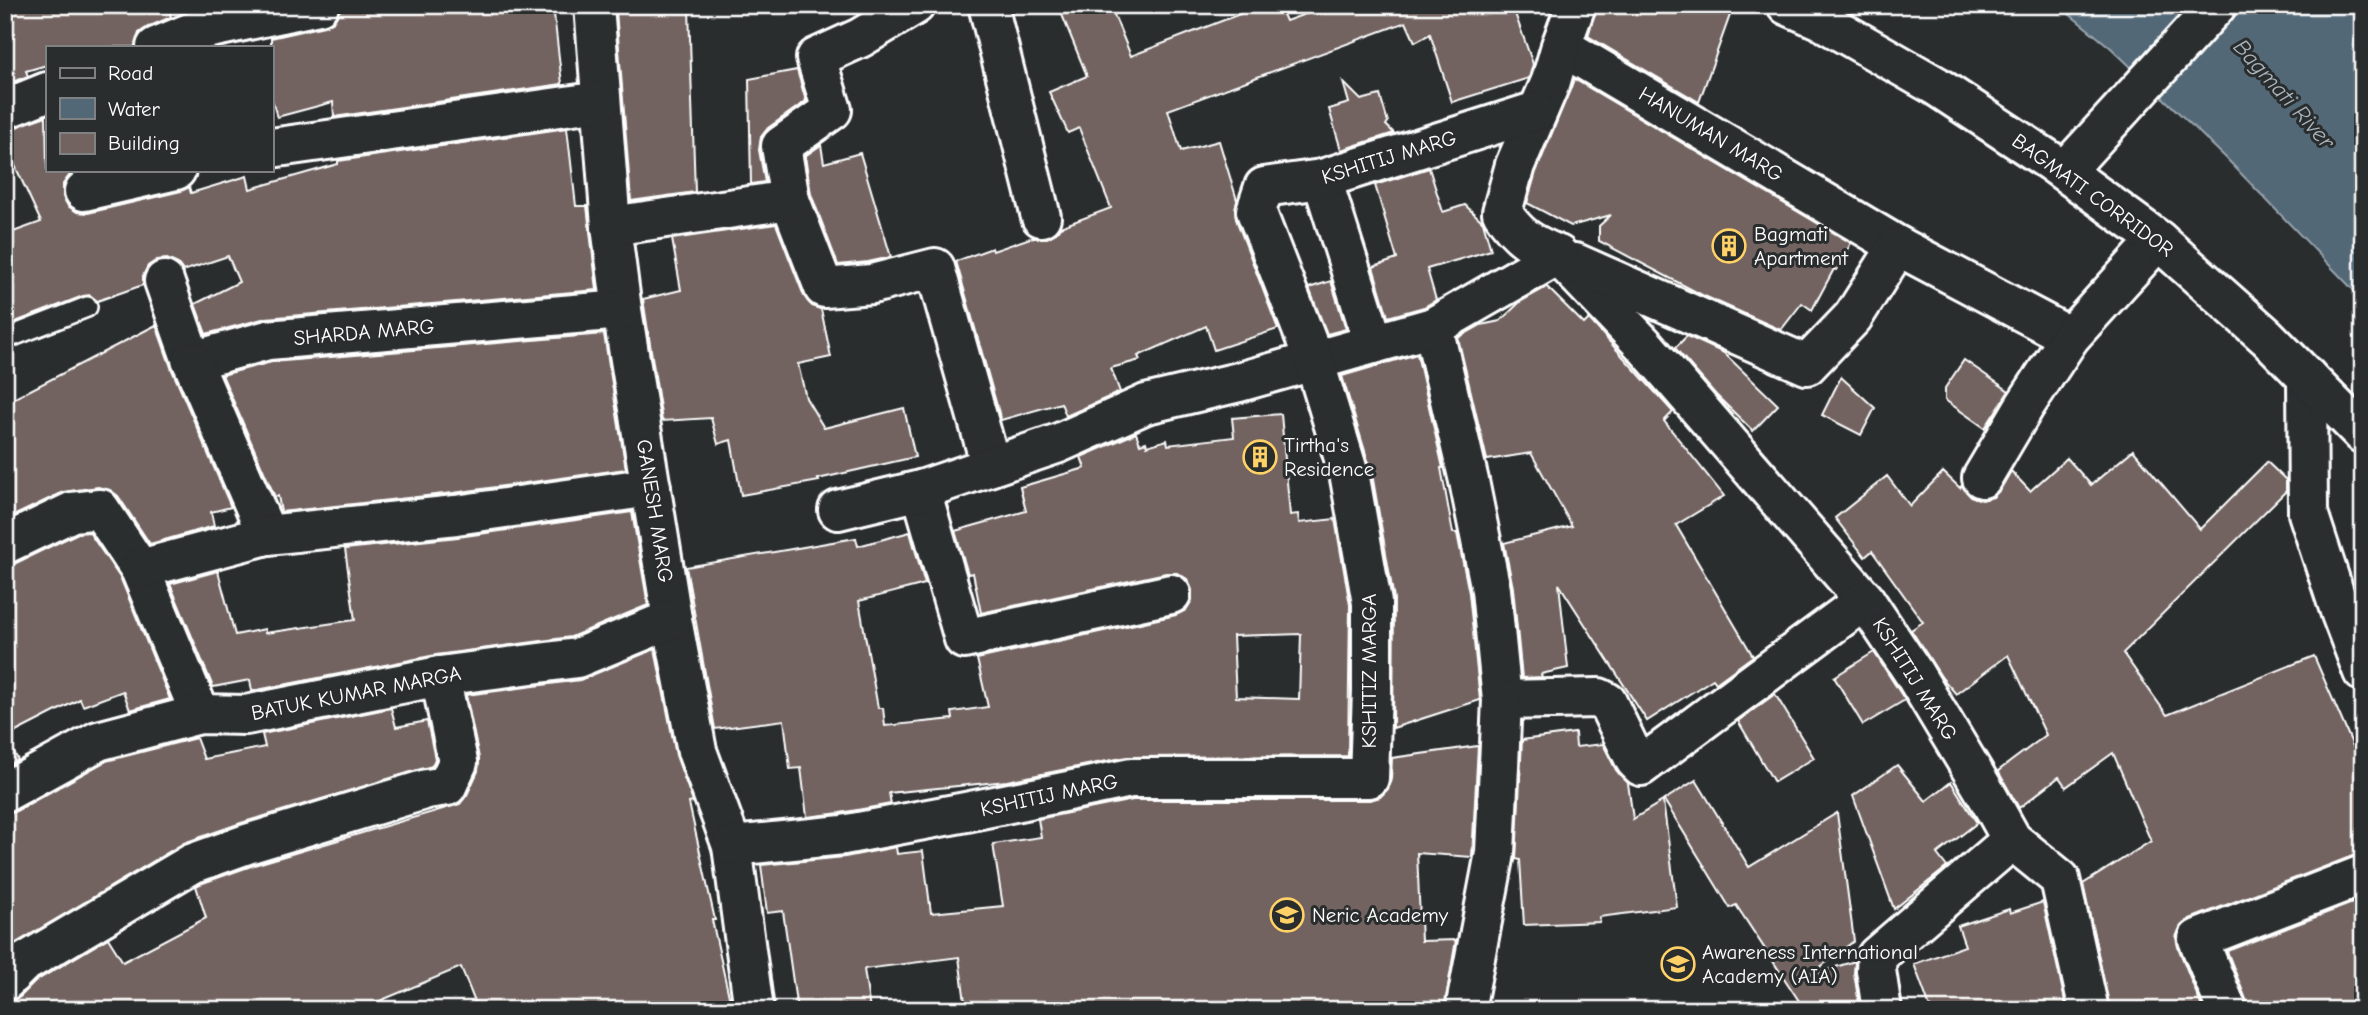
<svg xmlns="http://www.w3.org/2000/svg" width="2368" height="1015" font-family="'Comic Neue',sans-serif">
  <style>
    .water { fill: #536877; stroke: #98a4ad; stroke-width: 2 }
    .building { fill: #726361; stroke: #fff; stroke-width: 2; fill-rule: evenodd }
    .lines { fill: none; stroke-linecap: round; stroke-linejoin: round }
    .service-casing { stroke: #fff; stroke-width: 24 }
    .minor-casing { stroke: #fff; stroke-width: 44 }
    .tertiary-casing { stroke: #fff; stroke-width: 44 }
    .secondary-casing { stroke: #fff; stroke-width: 44 }
    .service { stroke: #2a2d2e; stroke-width: 19 }
    .minor { stroke: #2a2d2e; stroke-width: 38 }
    .tertiary { stroke: #2a2d2e; stroke-width: 38 }
    .secondary { stroke: #2a2d2e; stroke-width: 38 }
    .labels { text-anchor: middle; dominant-baseline: central; stroke-width: 6; stroke-linejoin: round; paint-order: stroke }
    .street-label { font-size: 21px; fill: #fff; stroke: #2a2d2e }
    .poi-label { font-size: 21px; fill: #fff; stroke: #2a2d2e; text-anchor: start }
    .water-label { font-size: 23px; font-style: italic; fill: #a9b4bb; stroke: #2a2d2e }
  </style>
  <rect width="100%" height="100%" fill="#2a2d2e"/>
  <filter id="ink" filterUnits="userSpaceOnUse"><feTurbulence type="fractalNoise" baseFrequency=".0143" numOctaves="2"/><feDisplacementMap in="SourceGraphic" scale="14" xChannelSelector="R" yChannelSelector="G"/><feConvolveMatrix kernelMatrix="1 2 1 2 8 2 1 2 1" color-interpolation-filters="sRGB"/></filter>
  <g filter="url(#ink)">
    <!-- water -->
    <polygon class="water" points="2058,5 2363,5 2363,300 2225,157 2111,48"/>
    <!-- building -->
    <g class="building">
      <polygon points="5,5 168,5 171,17 148,27 139,33 135,47 47,47 47,65 26,71 28,76 5,85"/>
      <polygon points="364,5 553,5 562,84 334,117 333,102 277,117 271,96 271,38 324,26 334,21 340,10"/>
      <polygon points="1058,5 1110,5 1131,56 1263,5 1279,5 1286,21 1330,5 1512,5 1533,64 1529,78 1452,102 1430,34 1415,42 1406,22 1168,110 1181,151 1219,141 1237,200 1236,219 1278,329 1214,350 1206,326 1138,356 1140,360 1111,368 1120,392 1066,416 1061,403 1001,420 956,261 992,248 993,251 1033,237 1047,238 1056,233 1060,227 1111,208 1079,128 1068,133 1049,92 1087,76"/>
      <polygon points="1597,5 1703,5 1730,15 1699,102 1588,36"/>
      <polygon points="689,9 695,192 631,201 616,11"/>
      <polygon points="797,70 806,101 768,128 761,137 759,150 765,182 751,184 749,79"/>
      <polygon points="1574,79 1851,243 1837,270 1834,269 1812,310 1802,303 1781,330 1702,295 1599,241 1599,226 1611,215 1571,226 1527,203 1536,172"/>
      <polygon points="1343,82 1361,100 1380,95 1388,122 1386,125 1394,133 1341,150 1329,109 1349,103"/>
      <polygon points="46,116 47,170 69,170 71,174 63,184 63,197 68,206 77,212 88,213 181,191 189,187 191,193 247,176 250,189 338,164 338,161 567,128 576,206 587,206 597,290 266,318 206,334 195,304 239,282 228,256 183,271 178,264 167,259 157,260 148,266 143,276 143,285 97,301 90,295 83,296 5,326 5,235 41,222 5,144 5,130"/>
      <polygon points="821,145 824,163 860,153 891,257 868,262 838,265 811,194 805,156"/>
      <polygon points="1429,168 1443,212 1465,205 1483,222 1491,250 1427,269 1436,300 1424,307 1388,317 1373,267 1397,259 1375,185"/>
      <polygon points="776,224 804,296 812,306 821,309 831,357 798,364 806,398 824,428 904,408 915,457 818,479 819,481 741,495 731,440 718,444 711,418 662,421 643,299 681,290 672,239"/>
      <polygon points="1331,281 1346,329 1327,334 1309,288"/>
      <polygon points="1547,287 1584,324 1589,319 1673,412 1664,421 1724,496 1676,525 1753,656 1716,683 1713,679 1647,721 1559,584 1568,668 1541,674 1542,677 1522,678 1513,588 1504,543 1572,526 1531,453 1487,460 1458,338 1481,325 1500,321 1520,302"/>
      <polygon points="156,325 172,370 231,507 211,512 214,526 150,544 118,496 110,490 98,487 63,492 5,520 5,403"/>
      <polygon points="604,334 626,469 453,493 281,512 278,496 275,497 222,375 272,362"/>
      <polygon points="1687,336 1724,353 1778,405 1753,431 1716,395 1675,348"/>
      <polygon points="1417,354 1443,468 1441,468 1453,533 1457,533 1469,593 1480,700 1393,728 1394,599 1372,474 1342,376"/>
      <polygon points="1964,360 2009,391 1985,428 1945,400 1945,388"/>
      <polygon points="1841,377 1875,408 1861,435 1822,415"/>
      <path d="M 1281,414 L 1290,515 L 1298,514 L 1299,523 L 1335,519 L 1350,605 L 1348,756 L 1127,757 L 1007,781 L 889,793 L 891,804 L 840,813 L 807,817 L 801,768 L 790,769 L 784,720 L 715,729 L 686,567 L 856,538 L 858,546 L 910,532 L 925,584 L 859,601 L 878,708 L 883,708 L 885,726 L 953,719 L 952,712 L 988,707 L 977,659 L 1176,615 L 1186,610 L 1192,600 L 1192,590 L 1187,579 L 1177,573 L 1166,573 L 981,613 L 973,573 L 968,574 L 955,531 L 1026,511 L 1020,487 L 1085,468 L 1081,457 L 1136,433 L 1140,444 L 1146,442 L 1147,446 L 1167,440 L 1168,445 L 1234,437 L 1232,418 ZM 1301,634 L 1299,699 L 1236,697 L 1233,636 Z"/>
      <polygon points="2133,450 2200,529 2267,462 2286,480 2286,491 2123,653 2167,715 2314,656 2363,769 2363,854 2355,855 2190,919 2181,926 2176,937 2178,947 2203,1010 2110,1010 2083,884 2151,841 2113,753 2066,787 2059,777 2019,808 1998,771 2046,735 2008,655 1956,694 1942,678 1911,630 1923,622 1872,551 1865,557 1835,518 1887,476 1910,506 1943,472 1960,488 1962,485 1970,496 1982,500 1993,497 2000,490 2011,471 2030,491 2067,458 2091,485"/>
      <polygon points="632,512 648,605 571,637 436,655 252,691 250,680 213,687 170,584 218,571 235,635 265,629 265,633 355,620 345,549 458,537"/>
      <polygon points="89,532 121,579 170,699 130,710 123,691 83,706 80,699 6,737 18,760 5,767 5,566 14,564 78,533"/>
      <polygon points="655,649 676,755 693,802 689,803 715,920 712,920 732,1010 478,1010 461,967 358,1010 5,1010 5,1002 11,1002 20,997 36,981 108,938 123,962 206,918 196,886 200,884 254,865 460,804 467,795 478,771 479,758 466,695 580,680"/>
      <polygon points="1874,652 1905,700 1863,725 1834,677"/>
      <polygon points="1775,694 1814,758 1774,782 1738,721"/>
      <polygon points="391,708 396,727 427,721 435,759 432,766 241,823 184,843 5,950 5,814 16,811 106,761 196,738 204,759 265,747 262,734"/>
      <polygon points="1575,733 1576,747 1603,744 1616,770 1628,783 1633,819 1663,801 1677,907 1599,917 1600,922 1524,925 1520,860 1516,859 1522,740"/>
      <polygon points="1478,746 1472,857 1417,853 1421,941 1456,940 1444,1010 966,1010 959,957 864,969 870,1010 797,1010 783,911 767,913 761,865 845,857 896,847 897,854 923,851 931,913 1003,906 993,844 1041,837 1038,819 1133,800 1370,800 1380,797 1388,789 1391,779 1392,758"/>
      <polygon points="1897,765 1926,801 1951,782 1977,823 1937,854 1947,867 1894,909 1853,796"/>
      <polygon points="1696,780 1749,867 1837,813 1854,941 1810,975 1855,961 1854,973 1860,1010 1805,1010 1736,905 1730,908 1664,800"/>
      <polygon points="2363,899 2363,1010 2248,1010 2247,1002 2227,951"/>
      <polygon points="2043,902 2067,1010 1931,1010 1914,964 1965,946 1958,926 2009,909 2010,913"/>
    </g>
    <g class="lines">
      <defs>
        <polyline id="service" points="5,339 87,307"/>
        <g id="minor">
          <polyline points="594,5 611,226 622,310 672,619 697,751 732,846 754,1010"/>
          <polyline points="915,5 860,38 816,58 832,110 781,146 790,200 824,288 872,284 935,268 991,466"/>
          <polyline points="988,5 1041,217"/>
          <polyline points="1576,5 1561,46 1898,246"/>
          <polyline points="156,47 192,32 319,5"/>
          <polyline points="5,109 47,92"/>
          <polyline points="271,148 601,101"/>
          <polyline points="1322,179 1374,344"/>
          <polyline points="84,191 176,170"/>
          <polyline points="611,226 790,200"/>
          <polyline points="1558,255 1644,345 1865,600 1913,672 1988,797 2012,840 2060,879 2089,1010"/>
          <polyline points="1575,263 1807,365 1853,317 1898,246 2070,337"/>
          <polyline points="164,281 192,361 268,340 622,310"/>
          <polyline points="1433,327 1469,481 1491,590 1502,700 1599,698 1607,702 1635,760 1641,766 1865,600"/>
          <polyline points="192,361 267,535"/>
          <polyline points="2307,377 2308,513 2341,614 2363,672"/>
          <polyline points="1982,478 2024,407 2070,337 2158,240"/>
          <polyline points="921,490 964,639 1171,594"/>
          <path d="M 838,510 L 921,490 L 1059,443 L 1146,404 L 1239,382 L 1433,327 L 1558,255 C 1531,244 1518,237 1502,212 L 1515,165 L 1551,81 L 1561,46"/>
          <polyline points="5,544 72,512 100,509 140,569 200,714"/>
          <polyline points="140,569 267,535 456,515 651,487"/>
          <polyline points="5,792 98,741 200,714 246,715 440,676 577,658 672,619"/>
          <polyline points="732,846 843,835 966,812 1131,778 1369,778 1372,691 1372,603 1350,478 1314,360 1256,211 1264,187 1322,179 1537,111"/>
          <polyline points="5,981 22,964 191,864 247,844 427,789 447,786 458,762 440,676"/>
          <polyline points="1465,1010 1495,853 1502,700"/>
          <polyline points="1882,1010 1876,970 1877,956 2012,840"/>
          <polyline points="2227,1010 2198,939 2363,875"/>
        </g>
        <polyline id="tertiary" points="2065,171 2217,5"/>
        <polyline id="secondary" points="1787,5 1819,19 1936,86 2050,161 2158,240 2267,337 2363,434"/>
      </defs>
      <!-- service casing -->
      <use href="#service" class="service-casing"/>
      <!-- minor casing -->
      <use href="#minor" class="minor-casing"/>
      <!-- tertiary casing -->
      <use href="#tertiary" class="tertiary-casing"/>
      <!-- secondary casing -->
      <use href="#secondary" class="secondary-casing"/>
      <!-- service -->
      <use href="#service" class="service"/>
      <!-- minor -->
      <use href="#minor" class="minor"/>
      <!-- tertiary -->
      <use href="#tertiary" class="tertiary"/>
      <!-- secondary -->
      <use href="#secondary" class="secondary"/>
    </g>
  </g>
  <!-- icons -->
  <defs>
    <symbol id="building-ring" viewBox="-11 -11 22 22"><circle r="9.5" fill="#2a2d2e" stroke="#ffd166" stroke-width="1.5"/><path d="M-4-6H4V6H1V3H-1V6H-4ZM-2.5-4.3h1.7v1.8h-1.7ZM.8-4.3h1.7v1.8H.8ZM-2.5-1h1.7V.8h-1.7ZM.8-1h1.7V.8H.8Z" fill="#ffd166"/></symbol>
    <symbol id="school-ring" viewBox="-11 -11 22 22"><circle r="9.5" fill="#2a2d2e" stroke="#ffd166" stroke-width="1.5"/><path d="M0-5L7-2L0 1L-7-2ZM-4 1L0 2.5L4 1V4Q0 6-4 4Z" fill="#ffd166"/></symbol>
  </defs>
  <g fill-rule="evenodd">
    <use href="#building-ring" x="1710" y="227" width="38" height="38"/>
    <use href="#building-ring" x="1241" y="438" width="38" height="38"/>
    <use href="#school-ring" x="1268" y="896" width="38" height="38"/>
    <use href="#school-ring" x="1659" y="945" width="38" height="38"/>
  </g>
  <g class="labels">
    <!-- street labels -->
    <g class="street-label">
      <text transform="translate(1711 134) rotate(31)">HANUMAN MARG</text>
      <text transform="translate(1389 157) rotate(-17)">KSHITIJ MARG</text>
      <text transform="translate(2093 195) rotate(36)">BAGMATI CORRIDOR</text>
      <text transform="translate(364 332) rotate(-5)">SHARDA MARG</text>
      <text transform="translate(655 511) rotate(81)">GANESH MARG</text>
      <text transform="translate(1369 671) rotate(-90)">KSHITIZ MARGA</text>
      <text transform="translate(1915 679) rotate(58)">KSHITIJ MARG</text>
      <text transform="translate(356 693) rotate(-11)">BATUK KUMAR MARGA</text>
      <text transform="translate(1049 795) rotate(-12)">KSHITIJ MARG</text>
    </g>
    <!-- poi labels -->
    <g class="poi-label">
      <text x="1754" y="234">Bagmati<tspan x="1754" dy="24">Apartment</tspan></text>
      <text x="1284" y="445">Tirtha's<tspan x="1284" dy="24">Residence</tspan></text>
      <text x="1312" y="915">Neric Academy</text>
      <text x="1702" y="952">Awareness International<tspan x="1702" dy="24">Academy (AIA)</tspan></text>
    </g>
    <!-- water labels -->
    <g class="water-label">
      <text transform="translate(2284 94) rotate(48)">Bagmati River</text>
    </g>
  </g>
  <!-- margin -->
  <rect width="2368" height="1015" fill="none" stroke="#2a2d2e" stroke-width="28"/>
  <rect x="14" y="14" width="2340" height="987" fill="none" stroke="#fff" stroke-width="2.5" filter="url(#ink)"/>
  <!-- legend -->
  <rect x="46" y="46" width="228" height="126" fill="#2a2d2e" stroke="#7f8182" stroke-width="2"/>
  <rect x="60" y="68" width="35" height="10" fill="#2a2d2e" stroke="#7f8182" stroke-width="2"/>
  <text x="108" y="80" font-size="21" fill="#ffffff">Road</text>
  <rect x="60" y="98" width="35" height="21" fill="#536877" stroke="#7f8182" stroke-width="2"/>
  <text x="108" y="116" font-size="21" fill="#ffffff">Water</text>
  <rect x="60" y="133" width="35" height="21" fill="#726361" stroke="#7f8182" stroke-width="2"/>
  <text x="108" y="150" font-size="21" fill="#ffffff">Building</text>
</svg>
